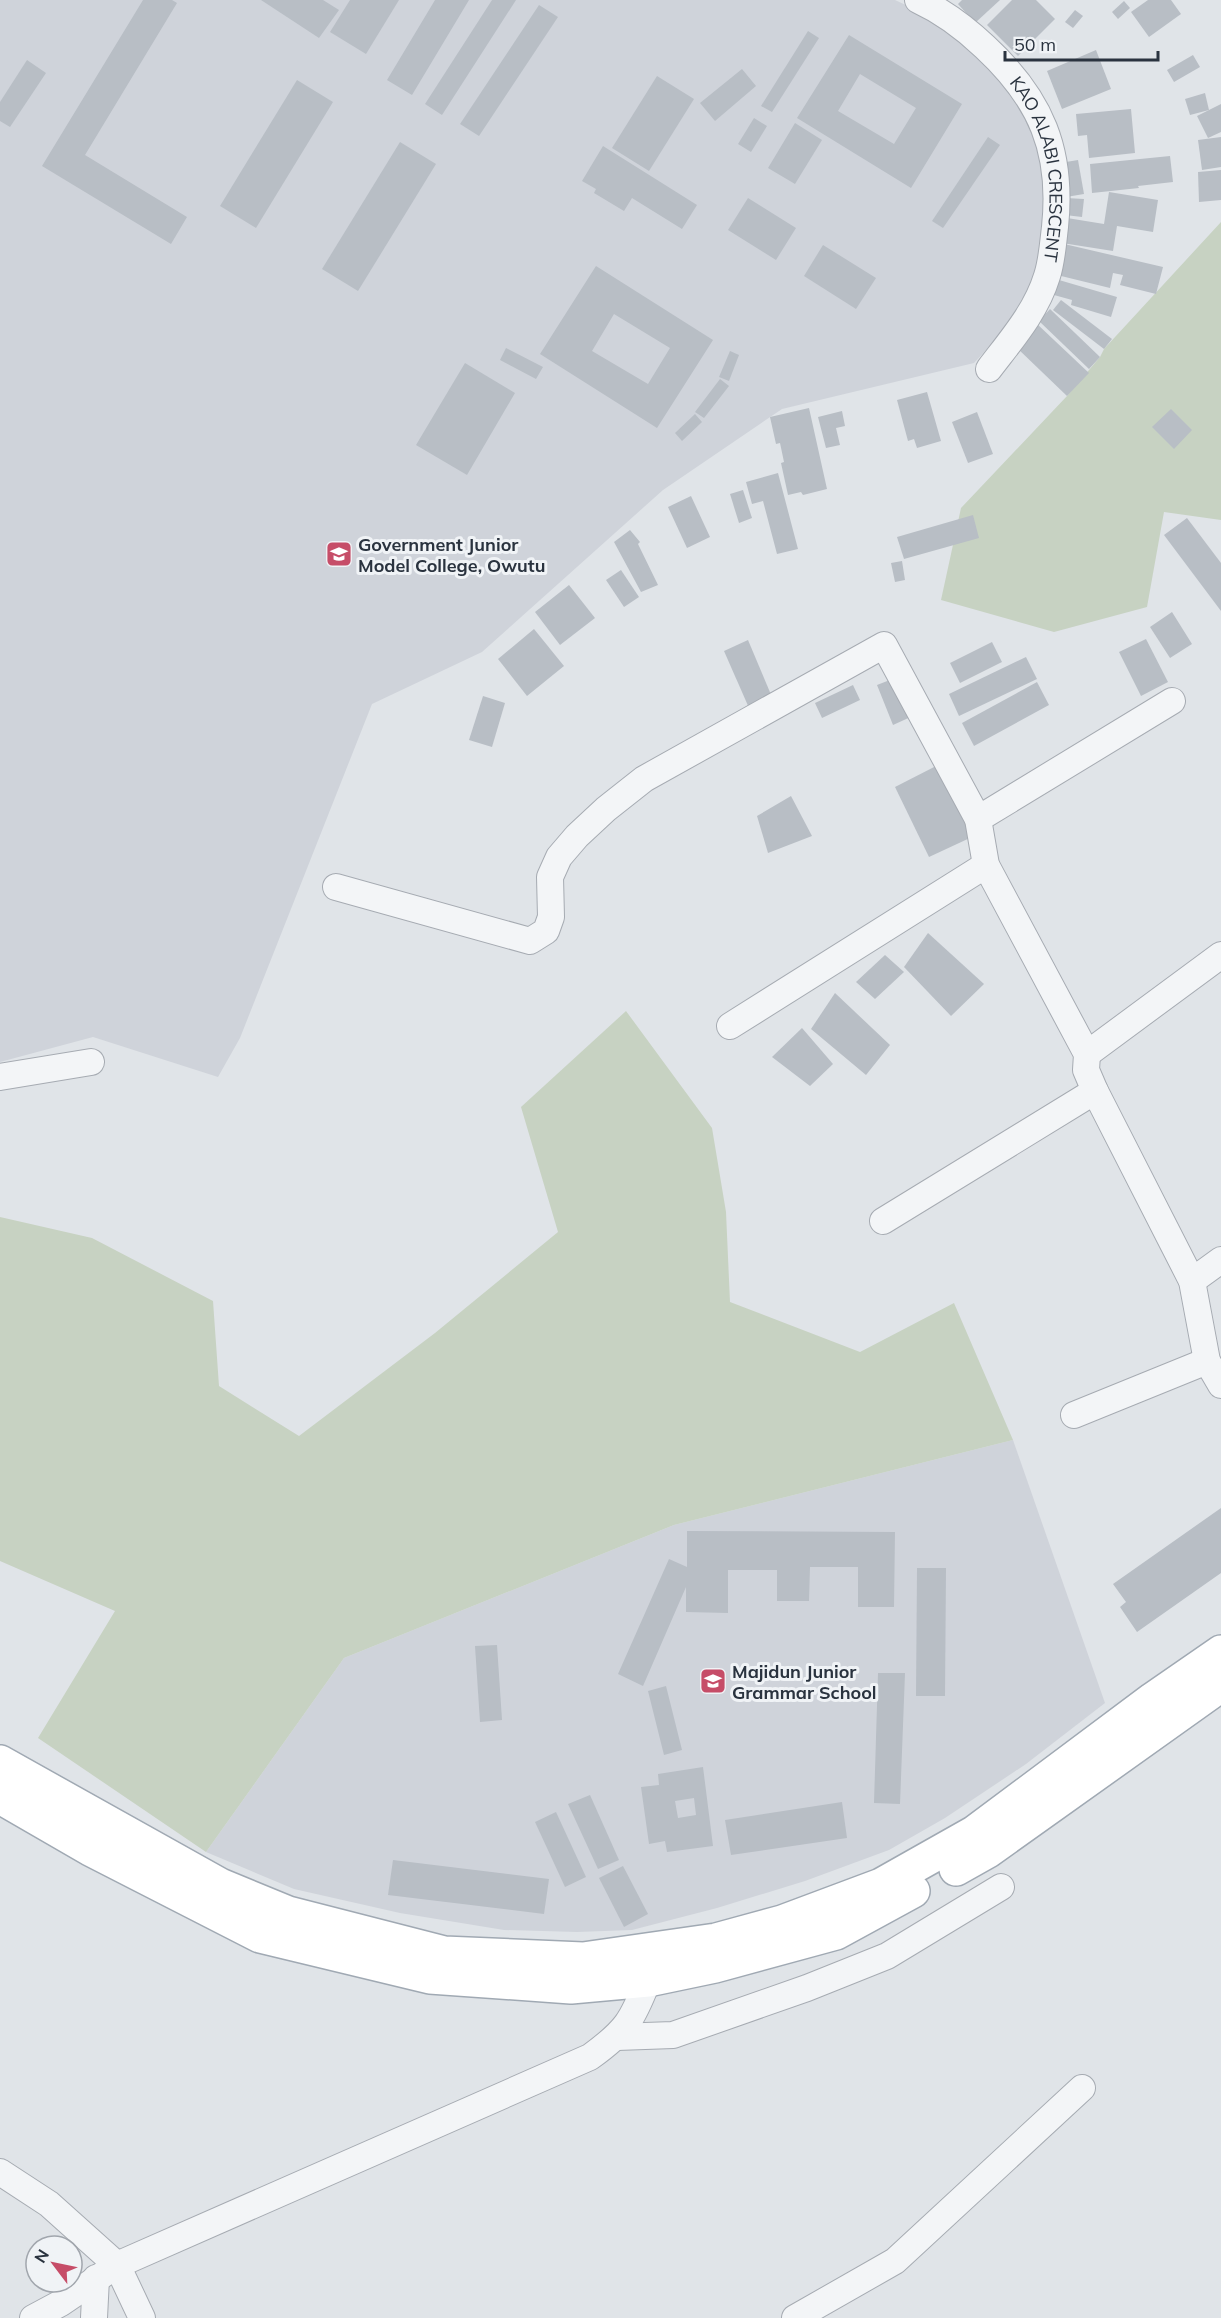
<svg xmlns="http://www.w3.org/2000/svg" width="1221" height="2318" font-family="Mulish,sans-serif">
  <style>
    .built { fill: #cfd3da }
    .green { fill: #c7d2c2 }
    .building { fill: #b8bec5; fill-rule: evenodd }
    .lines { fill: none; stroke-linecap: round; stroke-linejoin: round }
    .minor-casing { stroke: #a6abb2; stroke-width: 28 }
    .major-casing { stroke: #a0a9b3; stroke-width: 36 }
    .minor { stroke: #f3f5f7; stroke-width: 26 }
    .major { stroke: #fff; stroke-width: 33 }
    .labels { text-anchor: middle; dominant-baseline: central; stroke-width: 6; stroke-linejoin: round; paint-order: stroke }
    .street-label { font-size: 18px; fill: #2a333f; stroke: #f0f3f6 }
    .poi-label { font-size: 18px; font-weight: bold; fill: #2a333f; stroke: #f0f3f6; text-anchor: start }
  </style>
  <rect width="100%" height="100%" fill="#e0e4e8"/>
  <!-- built -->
  <g class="built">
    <polygon points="0,0 895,0 938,20 984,55 1038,134 1048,181 1046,229 1032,282 1003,332 974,363 782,409 663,490 482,652 372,704 240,1038 218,1077 93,1037 0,1062"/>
    <polygon points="1013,1440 1105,1703 1026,1764 945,1818 889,1850 805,1881 717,1908 632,1930 577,1932 504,1930 400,1913 294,1889 206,1852 344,1658 674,1525"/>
  </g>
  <!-- green -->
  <g class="green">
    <polygon points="1221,222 1221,520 1164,512 1147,607 1054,632 941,600 961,508 1067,396 1100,357 1104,349"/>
    <polygon points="626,1011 712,1128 726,1212 730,1302 860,1352 954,1303 1013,1440 674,1525 344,1658 206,1852 38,1738 115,1611 0,1561 0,1217 92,1238 213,1301 219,1386 299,1436 435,1333 558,1232 521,1107"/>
  </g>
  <!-- building -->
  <g class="building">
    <polygon points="143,0 172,0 177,3 85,155 187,217 171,244 42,166"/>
    <polygon points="261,0 323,0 339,10 319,38"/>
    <polygon points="350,0 399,0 366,54 330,32"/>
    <polygon points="435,0 469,0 412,95 387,80"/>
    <polygon points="492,0 516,0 442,115 425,104"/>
    <polygon points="962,0 1000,0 975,23 958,4"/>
    <polygon points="1012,0 1036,0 1055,19 1018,56 987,25"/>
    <polygon points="1148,0 1171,0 1181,14 1149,37 1131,12"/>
    <polygon points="1124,1 1130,8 1118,19 1112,12"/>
    <polygon points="539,5 558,17 479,136 460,124"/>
    <polygon points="1075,10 1083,16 1073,28 1065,22"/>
    <polygon points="808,31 819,38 772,112 761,106"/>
    <path d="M 849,35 L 962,104 L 911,188 L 797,118 ZM 860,74 L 916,108 L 894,144 L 838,111 Z"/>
    <polygon points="1096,50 1111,89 1062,109 1047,71"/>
    <polygon points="1193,55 1200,67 1174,82 1167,70"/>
    <polygon points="27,60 46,73 10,127 0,121 0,102"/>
    <polygon points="742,69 756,86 715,121 700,103"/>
    <polygon points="657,76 694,99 649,171 612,148"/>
    <polygon points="297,80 333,102 256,228 220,206"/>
    <polygon points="1205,93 1209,110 1190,115 1185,99"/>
    <polygon points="1221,104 1221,132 1208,138 1197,116"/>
    <polygon points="1131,109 1135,153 1089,158 1087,135 1078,136 1076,114"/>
    <polygon points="754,118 767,126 751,152 738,144"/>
    <polygon points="795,123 822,140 795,184 768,168"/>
    <polygon points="988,137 1000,145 943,228 932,221"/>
    <polygon points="1221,137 1221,167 1202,170 1198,140"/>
    <polygon points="400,142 436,164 358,291 322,269"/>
    <polygon points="603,146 697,205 682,229 632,198 624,211 594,193 596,189 582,181"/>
    <polygon points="1170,156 1173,182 1138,186 1139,188 1092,193 1090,164"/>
    <polygon points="1078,160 1084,194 1066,197 1060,163"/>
    <polygon points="1221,170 1221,200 1199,202 1198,172"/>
    <polygon points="1109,192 1158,200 1153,232 1117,226 1113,251 1062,243 1067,218 1104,224"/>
    <polygon points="748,198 796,228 776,260 728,230"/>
    <polygon points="1066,198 1084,199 1082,217 1065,215"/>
    <polygon points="1060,243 1163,267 1156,294 1120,285 1123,275 1113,273 1110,288 1053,274"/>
    <polygon points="823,245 876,278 856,309 804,276"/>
    <path d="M 596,266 L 713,340 L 657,428 L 540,354 ZM 614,314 L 670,348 L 648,384 L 592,351 Z"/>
    <polygon points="1059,280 1117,297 1111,317 1071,305 1072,300 1054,295"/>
    <polygon points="1061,300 1112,339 1104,349 1053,310"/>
    <polygon points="1050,309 1100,357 1089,369 1039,321"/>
    <polygon points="1036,323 1089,373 1067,396 1015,346"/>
    <polygon points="506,348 543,367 536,379 500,360"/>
    <polygon points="730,351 739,355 729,381 719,377"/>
    <polygon points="465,363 515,393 467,475 416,445"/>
    <polygon points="720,379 729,386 704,418 695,412"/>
    <polygon points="927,392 941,441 917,448 914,439 908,441 897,400"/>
    <polygon points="809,408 827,489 803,495 801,492 788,495 781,463 784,462 780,443 776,444 770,417"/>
    <polygon points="1171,409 1192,430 1174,449 1152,427"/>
    <polygon points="842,411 845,426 836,428 840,445 826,448 818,417"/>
    <polygon points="977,412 993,454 968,463 952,422"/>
    <polygon points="695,414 702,422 682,441 675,433"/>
    <polygon points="778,473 798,549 777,554 763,501 752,504 746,482"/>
    <polygon points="743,490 752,518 739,523 730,494"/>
    <polygon points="691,496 710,537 687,548 668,507"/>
    <polygon points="973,515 979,538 904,559 897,537"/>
    <polygon points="1187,518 1221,563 1221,611 1164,535"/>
    <polygon points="630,530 640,542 638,544 658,585 641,592 614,542"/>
    <polygon points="902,561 905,580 895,582 891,563"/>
    <polygon points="621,570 639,597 624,607 606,580"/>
    <polygon points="569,585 595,618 560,645 535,612"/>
    <polygon points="1172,612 1192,644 1170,658 1150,627"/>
    <polygon points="534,629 564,666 527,696 498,659"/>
    <polygon points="1146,639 1168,682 1141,696 1119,652"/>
    <polygon points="748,640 772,697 749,708 724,651"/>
    <polygon points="992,642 1002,662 960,683 950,663"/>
    <polygon points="1026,657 1037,679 959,716 949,694"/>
    <polygon points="900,676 915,715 893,725 877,685"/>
    <polygon points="1037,682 1049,705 974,746 962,723"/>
    <polygon points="853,685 860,700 822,718 815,703"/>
    <polygon points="483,696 505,703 492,747 469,740"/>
    <polygon points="938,765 972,837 929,857 895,787"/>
    <polygon points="791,796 812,836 768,853 757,816"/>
    <polygon points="928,933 984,984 951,1016 904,967"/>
    <polygon points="885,955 904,972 875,999 856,982"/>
    <polygon points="835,993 890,1045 866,1075 811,1029"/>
    <polygon points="802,1028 833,1064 810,1086 772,1057"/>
    <polygon points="1221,1508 1221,1573 1137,1632 1120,1607 1126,1602 1113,1584"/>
    <polygon points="687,1531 895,1532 894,1607 858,1607 858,1567 810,1567 809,1601 777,1601 777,1570 728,1570 728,1613 686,1612 686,1587 643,1686 618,1674 669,1559 687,1567"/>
    <polygon points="917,1568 946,1568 945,1696 916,1696"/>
    <polygon points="497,1645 502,1720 480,1722 475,1646"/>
    <polygon points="878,1673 905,1673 900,1804 874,1803"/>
    <polygon points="666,1686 682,1750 664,1755 648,1691"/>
    <path d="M 703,1767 L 713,1846 L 667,1852 L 665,1841 L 649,1844 L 641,1787 L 659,1785 L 658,1774 ZM 694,1798 L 696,1815 L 678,1818 L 675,1801 Z"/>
    <polygon points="590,1795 619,1860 598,1869 568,1804"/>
    <polygon points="842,1802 847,1838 731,1855 725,1820"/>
    <polygon points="556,1812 586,1877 565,1887 535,1822"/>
    <polygon points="393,1860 549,1879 544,1914 388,1895"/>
    <polygon points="623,1866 648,1914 624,1927 599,1878"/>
  </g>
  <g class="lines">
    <defs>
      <g id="minor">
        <path id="s1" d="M 918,0 C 944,12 965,28 985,47 C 1041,99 1063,151 1055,227 C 1053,243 1052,261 1047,276 C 1036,312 1011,340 989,369"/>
        <polyline points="978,819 1172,701"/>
        <polyline points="336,887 530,941 546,931 551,917 550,877 559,857 577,836 606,809 644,779 884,645 978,819 986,865 1087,1054 1086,1070 1095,1091 1192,1281 1207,1361 1221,1385"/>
        <polyline points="730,1026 986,865"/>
        <polyline points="1087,1054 1221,955"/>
        <polyline points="0,1077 91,1062"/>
        <polyline points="883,1221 1095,1091"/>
        <polyline points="1192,1281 1221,1260"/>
        <polyline points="1074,1415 1207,1361"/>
        <polyline points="617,2037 673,2035 807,1988 887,1956 1001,1887"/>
        <polyline points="0,2172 49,2204 117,2265 142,2318"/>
        <path d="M 33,2318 L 61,2303 L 117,2265 L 590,2057 C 626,2031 632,2021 648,1980"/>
        <polyline points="94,2318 96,2278"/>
        <polyline points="795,2318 895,2261 1082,2088"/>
      </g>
      <g id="major">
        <polyline points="0,1762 220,1885 288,1913 444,1953 583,1959 716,1940 782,1922 881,1885 975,1832 1153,1699 1221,1652"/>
        <polyline points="0,1797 90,1849 260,1936 430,1977 571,1987 648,1980 715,1966 836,1933 913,1891"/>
        <polyline points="956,1869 988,1851 1221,1685"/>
      </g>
    </defs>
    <!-- minor casing -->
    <use href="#minor" class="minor-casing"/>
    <!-- major casing -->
    <use href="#major" class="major-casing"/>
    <!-- minor -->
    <use href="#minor" class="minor"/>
    <!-- major -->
    <use href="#major" class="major"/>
  </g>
  <!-- icons -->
  <defs>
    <symbol id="school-square" viewBox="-11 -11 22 22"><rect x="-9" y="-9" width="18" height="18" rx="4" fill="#c64d68" stroke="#f0f3f6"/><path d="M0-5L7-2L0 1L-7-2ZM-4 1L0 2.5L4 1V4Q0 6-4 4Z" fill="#fff"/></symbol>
  </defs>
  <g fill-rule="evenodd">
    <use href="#school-square" x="324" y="539" width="30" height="30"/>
    <use href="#school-square" x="698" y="1666" width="30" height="30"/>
  </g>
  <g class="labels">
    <!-- street labels -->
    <g class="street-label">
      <text stroke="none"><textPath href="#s1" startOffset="222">KAO ALABI CRESCENT</textPath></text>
    </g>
    <!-- poi labels -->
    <g class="poi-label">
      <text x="358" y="544">Government Junior<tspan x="358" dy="21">Model College, Owutu</tspan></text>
      <text x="732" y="1671">Majidun Junior<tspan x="732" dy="21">Grammar School</tspan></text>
    </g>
  </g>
  <!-- north arrow -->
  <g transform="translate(54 2264) rotate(302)"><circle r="28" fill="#f0f3f6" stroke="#a1a6ad" stroke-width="1.5"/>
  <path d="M0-4.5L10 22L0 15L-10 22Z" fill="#c64d68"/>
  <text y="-9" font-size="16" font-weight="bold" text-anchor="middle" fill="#2a333f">N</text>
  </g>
  <!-- scale -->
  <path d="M1005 51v9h153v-9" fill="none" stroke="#2a333f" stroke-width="3"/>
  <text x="1014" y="51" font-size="18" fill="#2a333f" stroke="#f0f3f6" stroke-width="4.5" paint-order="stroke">50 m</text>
</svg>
